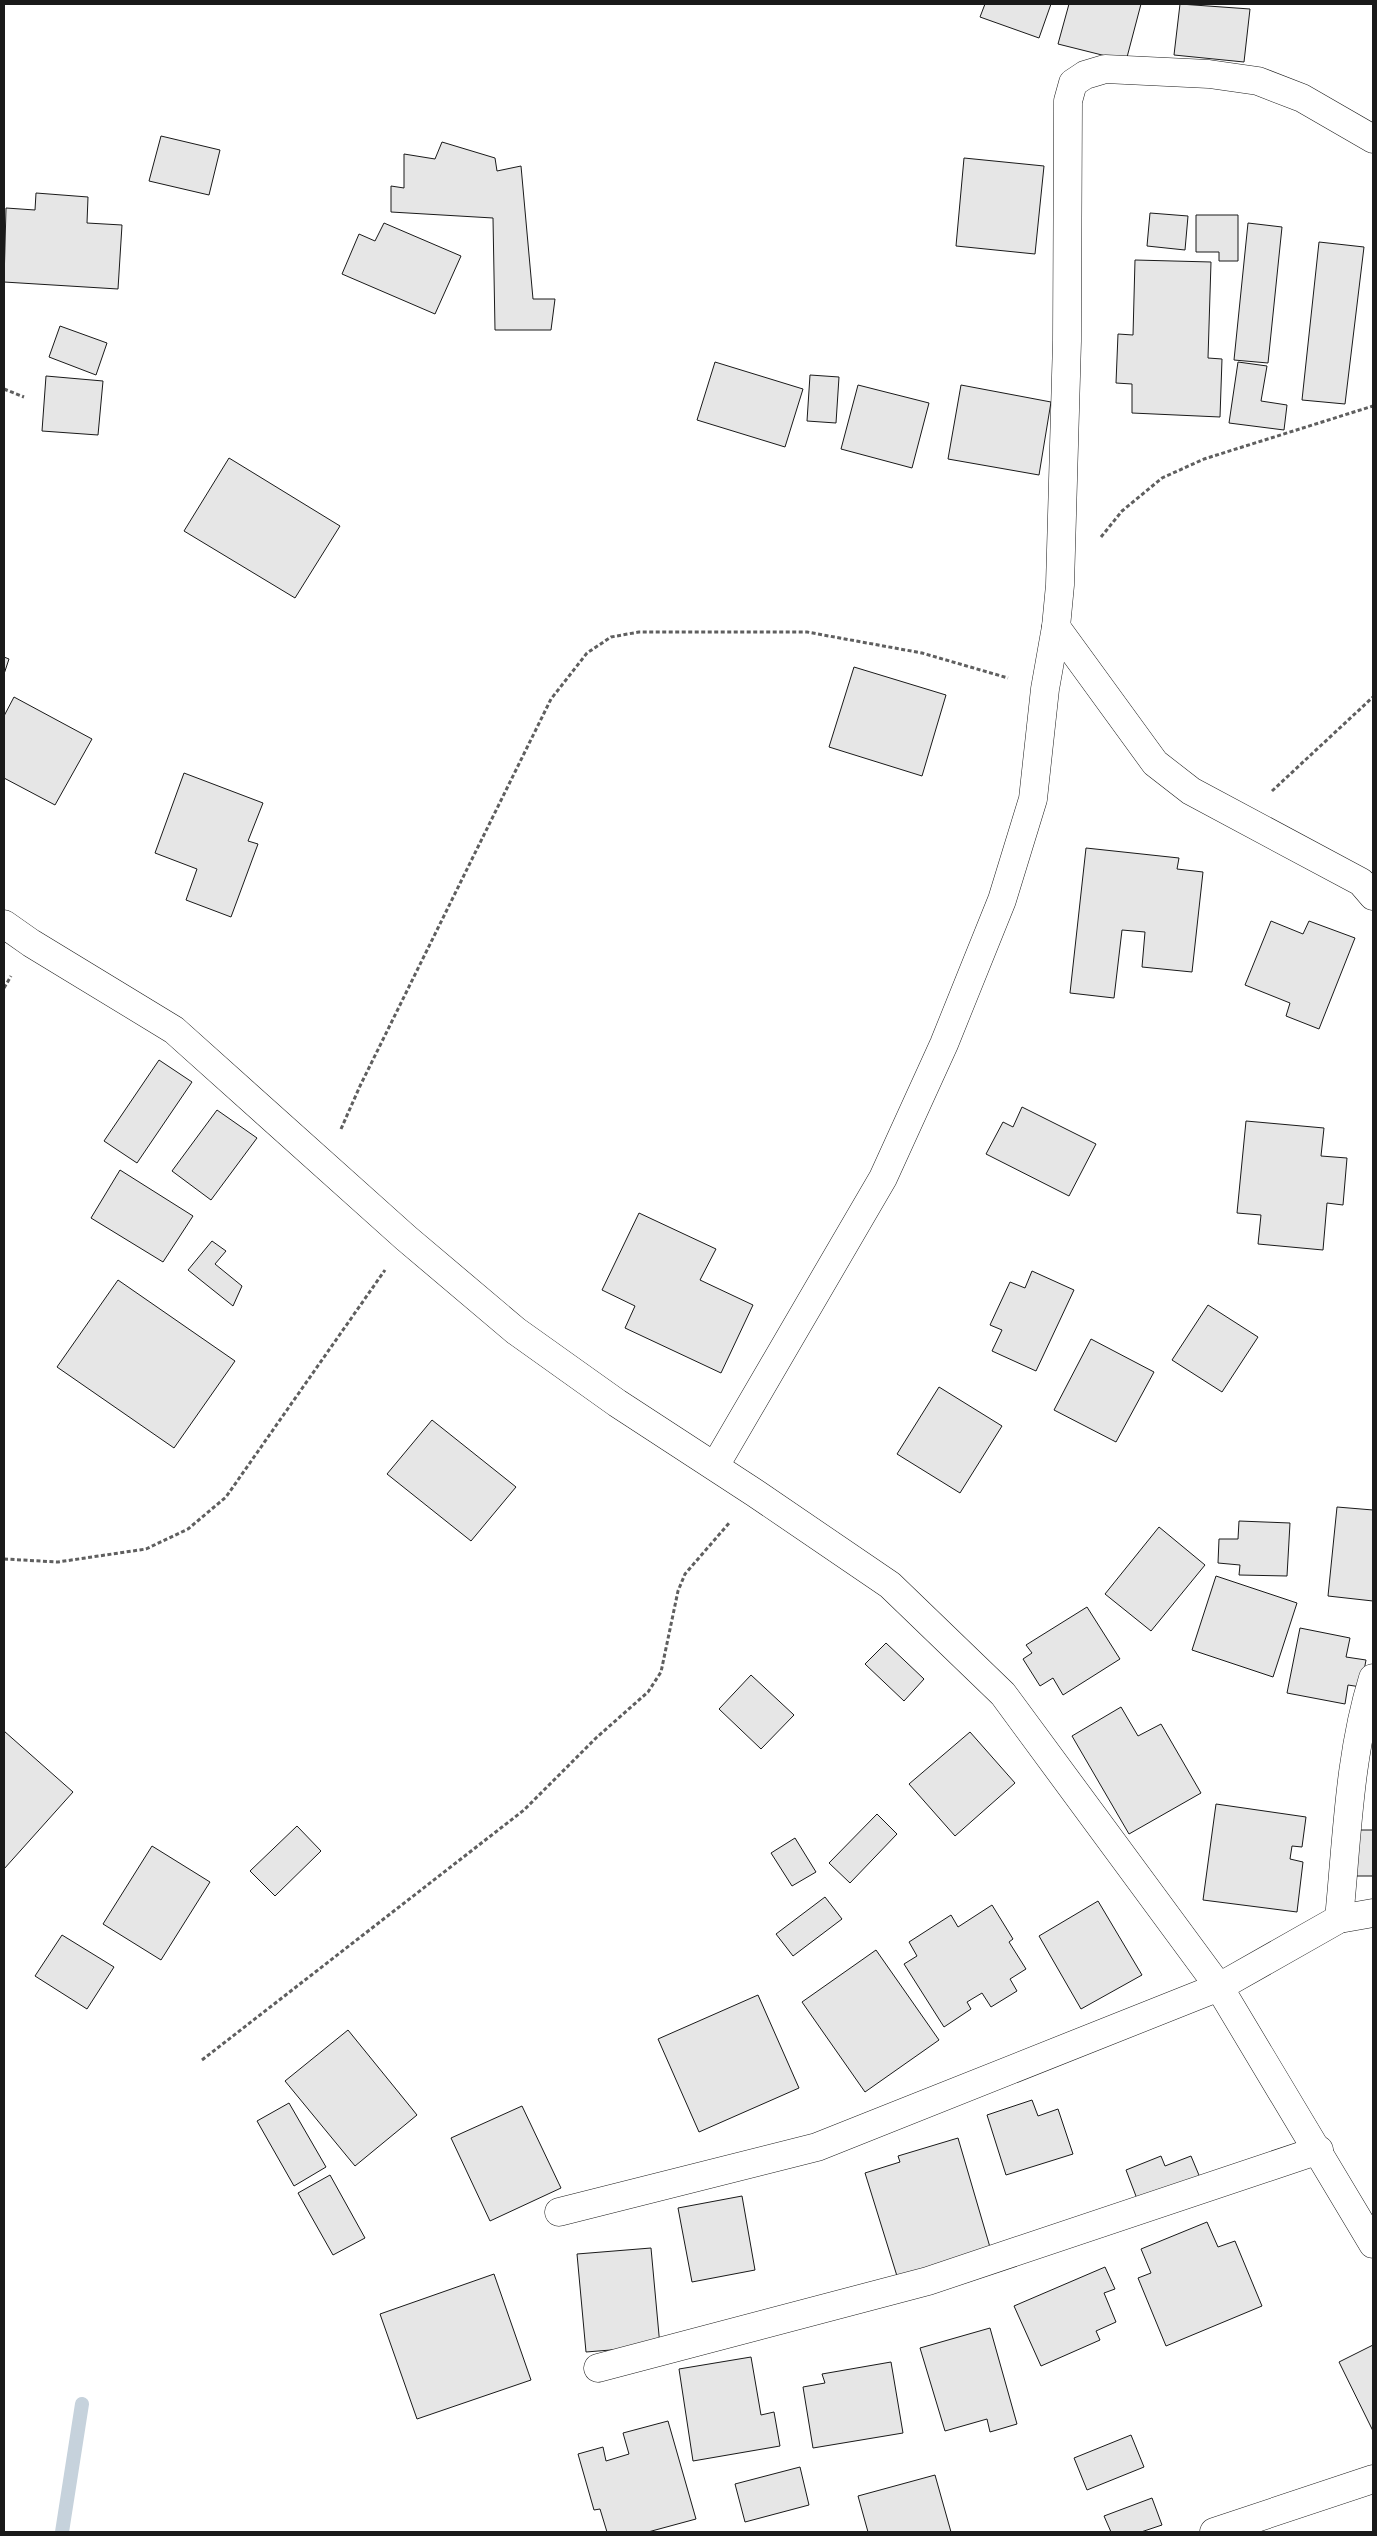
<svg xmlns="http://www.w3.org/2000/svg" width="1377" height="2536" font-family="Lato,sans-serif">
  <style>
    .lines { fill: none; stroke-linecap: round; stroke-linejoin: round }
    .stream { stroke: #c6d2dc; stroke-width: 14 }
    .building { fill: #e6e6e6; stroke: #1a1a1a }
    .minor-casing { stroke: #1a1a1a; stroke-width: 29 }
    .path { stroke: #5f5f5f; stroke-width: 3; stroke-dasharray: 4 2.5; stroke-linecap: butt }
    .minor { stroke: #fff; stroke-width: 28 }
  </style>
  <rect width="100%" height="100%" fill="#fff"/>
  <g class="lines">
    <!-- stream -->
    <polyline class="stream" points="62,2532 82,2404"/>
  </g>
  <!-- building -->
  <g class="building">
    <polygon points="985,4 1051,4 1039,38 980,17"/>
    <polygon points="1069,4 1141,4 1126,61 1058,44"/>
    <polygon points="1180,4 1250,9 1244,62 1174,55"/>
    <polygon points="161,136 220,150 209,195 149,181"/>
    <polygon points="442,142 495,158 497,171 521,166 533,299 555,299 551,330 495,330 493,218 391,212 391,186 404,188 404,154 435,159"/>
    <polygon points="964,158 1044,166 1035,254 956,246"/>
    <polygon points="36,193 88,197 87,223 122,225 118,289 4,282 6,208 35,210"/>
    <polygon points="1150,213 1188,216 1185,250 1147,246"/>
    <polygon points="1196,215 1238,215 1238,261 1219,261 1219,252 1196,252"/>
    <polygon points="384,223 461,256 435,314 342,274 359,234 375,241"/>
    <polygon points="1248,223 1282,227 1268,363 1234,360"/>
    <polygon points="1319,242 1364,247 1345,404 1302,400"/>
    <polygon points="1135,260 1211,262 1208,358 1222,359 1220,417 1132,413 1132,384 1116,383 1118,334 1133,335"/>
    <polygon points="60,326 107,343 96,375 49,357"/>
    <polygon points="715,362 803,389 785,447 697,420"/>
    <polygon points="1238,362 1267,366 1261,401 1287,405 1284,430 1229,423"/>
    <polygon points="810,375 839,377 836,423 807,421"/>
    <polygon points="46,376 103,381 98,435 42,431"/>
    <polygon points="858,385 929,403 912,468 841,449"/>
    <polygon points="961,385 1051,402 1039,475 948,459"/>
    <polygon points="229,458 340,526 295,598 184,531"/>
    <polygon points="4,657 9,659 4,674"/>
    <polygon points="854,667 946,695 922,776 829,747"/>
    <polygon points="14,697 92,739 55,805 4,778 4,716"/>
    <polygon points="184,773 263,803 248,841 258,844 231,917 186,900 197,869 155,853"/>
    <polygon points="1086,848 1179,858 1177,869 1203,872 1192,972 1142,967 1145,932 1122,930 1114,998 1070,993"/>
    <polygon points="1271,921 1303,934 1309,921 1355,938 1319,1029 1286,1016 1290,1003 1245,985"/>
    <polygon points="159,1060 192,1082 137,1163 104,1141"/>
    <polygon points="1022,1107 1096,1144 1069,1196 986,1154 1003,1122 1013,1127"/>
    <polygon points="217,1110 257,1138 211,1200 172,1171"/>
    <polygon points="1246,1121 1324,1128 1321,1156 1347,1158 1343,1205 1327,1203 1323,1250 1258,1244 1261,1215 1237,1213"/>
    <polygon points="120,1170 193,1216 163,1262 91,1218"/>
    <polygon points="639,1213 716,1249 700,1280 753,1305 721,1373 625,1328 635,1306 602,1290"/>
    <polygon points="212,1241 226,1251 215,1264 242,1286 233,1306 188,1270"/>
    <polygon points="1032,1271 1074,1290 1036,1371 992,1351 1002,1330 990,1325 1010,1282 1025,1288"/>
    <polygon points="118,1280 235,1361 174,1448 57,1367"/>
    <polygon points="1208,1305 1258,1337 1222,1392 1172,1360"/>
    <polygon points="1091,1339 1154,1372 1116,1442 1054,1410"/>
    <polygon points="939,1387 1002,1426 960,1493 897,1454"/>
    <polygon points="432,1420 516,1487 471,1541 387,1474"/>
    <polygon points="1337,1507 1373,1510 1373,1601 1328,1596"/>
    <polygon points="1239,1521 1290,1523 1287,1576 1239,1575 1240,1565 1218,1563 1219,1539 1238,1539"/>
    <polygon points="1159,1527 1205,1565 1151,1631 1105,1594"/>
    <polygon points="1216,1576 1297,1603 1273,1677 1192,1650"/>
    <polygon points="1087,1607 1120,1659 1063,1695 1053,1678 1040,1686 1023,1659 1032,1653 1026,1645"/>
    <polygon points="1300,1628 1350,1638 1346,1657 1366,1660 1361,1687 1348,1685 1345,1704 1287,1693"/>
    <polygon points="886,1643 924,1679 904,1701 865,1664"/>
    <polygon points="751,1675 794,1715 761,1749 719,1709"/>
    <polygon points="1121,1707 1138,1736 1161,1724 1201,1793 1129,1834 1072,1736"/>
    <polygon points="4,1731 73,1792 4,1869"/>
    <polygon points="970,1732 1015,1783 955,1836 909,1784"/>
    <polygon points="1216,1804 1306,1817 1302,1847 1292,1846 1290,1859 1303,1862 1297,1912 1203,1900"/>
    <polygon points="877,1814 897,1834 850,1883 829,1863"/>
    <polygon points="297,1826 321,1851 275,1896 250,1871"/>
    <polygon points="1358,1830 1373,1830 1373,1876 1356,1876"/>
    <polygon points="795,1838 816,1872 792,1886 771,1853"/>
    <polygon points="152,1846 210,1882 161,1960 103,1924"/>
    <polygon points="825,1897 842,1919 793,1956 776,1934"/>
    <polygon points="1098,1901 1142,1975 1081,2009 1039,1936"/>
    <polygon points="992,1905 1013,1939 1009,1942 1026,1969 1010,1979 1017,1991 991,2007 982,1993 967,2002 971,2009 944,2027 904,1964 917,1956 909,1942 951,1915 958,1927"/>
    <polygon points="62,1935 114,1967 87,2009 35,1976"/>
    <polygon points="876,1950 939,2040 865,2092 802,2002"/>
    <polygon points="758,1995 799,2088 699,2132 658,2039"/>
    <polygon points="348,2030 417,2115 355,2166 285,2081"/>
    <polygon points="1032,2100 1038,2116 1058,2109 1073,2154 1006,2175 987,2115"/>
    <polygon points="289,2103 326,2167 294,2186 257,2121"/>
    <polygon points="522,2106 561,2188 490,2221 451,2138"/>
    <polygon points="958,2138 992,2254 897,2276 865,2173 900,2162 898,2156"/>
    <polygon points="1161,2156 1165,2166 1191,2156 1201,2180 1139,2204 1126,2170"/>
    <polygon points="330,2175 365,2238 333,2255 298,2193"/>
    <polygon points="742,2196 755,2270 692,2282 678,2208"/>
    <polygon points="1207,2222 1218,2247 1235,2241 1262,2306 1166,2346 1138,2278 1151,2273 1141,2249"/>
    <polygon points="651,2248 660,2346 586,2352 577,2254"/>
    <polygon points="1105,2267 1115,2289 1104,2293 1116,2322 1096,2331 1100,2340 1041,2366 1014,2306"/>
    <polygon points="494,2274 531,2380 417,2419 380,2314"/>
    <polygon points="990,2328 1017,2424 990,2432 987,2419 945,2431 920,2348"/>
    <polygon points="1373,2345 1373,2431 1339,2362"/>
    <polygon points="751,2357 761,2415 774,2412 780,2446 693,2461 679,2369"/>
    <polygon points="891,2362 903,2433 813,2448 803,2387 825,2383 822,2374"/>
    <polygon points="668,2421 696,2519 648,2532 607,2532 600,2509 594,2510 578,2454 603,2447 606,2461 629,2454 623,2433"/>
    <polygon points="1131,2435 1144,2467 1087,2490 1074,2458"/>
    <polygon points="800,2467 809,2505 745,2522 735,2484"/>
    <polygon points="935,2475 951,2532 868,2532 858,2496"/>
    <polygon points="1152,2498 1162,2525 1141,2532 1111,2532 1104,2516"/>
  </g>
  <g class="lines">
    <defs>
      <g id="minor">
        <polyline points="1056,627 1155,763 1191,791 1361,882 1373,896"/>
        <polyline points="4,924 31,943 174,1030 406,1238 516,1331 617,1403 755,1493 890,1585 1003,1694 1219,1987 1373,2244"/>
        <polyline points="715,1466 883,1178 944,1044 1002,900 1033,799 1045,689 1056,627 1060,585 1067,341 1068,101 1073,83 1085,75 1105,69 1209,74 1258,81 1302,98 1373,139"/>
        <path d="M 1339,1919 C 1347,1839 1349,1755 1373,1678"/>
        <polyline points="559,2212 817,2147 1219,1987 1339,1919 1373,1913"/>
        <polyline points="598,2368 928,2281 1319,2150"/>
        <polyline points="1214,2532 1373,2479"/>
      </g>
    </defs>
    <!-- minor casing -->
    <use href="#minor" class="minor-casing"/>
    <!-- path -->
    <g class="path">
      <polyline points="4,389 24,397"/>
      <polyline points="1101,537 1122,511 1162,478 1204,459 1373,406"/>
      <polyline points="1272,791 1373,697"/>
      <polyline points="4,988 11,976"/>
      <polyline points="341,1129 360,1086 551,699 587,653 611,637 639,632 807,632 922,653 1008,678"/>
      <polyline points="4,1559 58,1562 146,1549 188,1529 226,1497 385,1270"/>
      <polyline points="202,2060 524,1810 596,1738 648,1692 661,1672 678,1591 685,1574 730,1522"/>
    </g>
    <!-- minor -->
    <use href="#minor" class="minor"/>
  </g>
  <!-- border -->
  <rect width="1377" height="2536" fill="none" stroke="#1a1a1a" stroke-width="10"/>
</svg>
